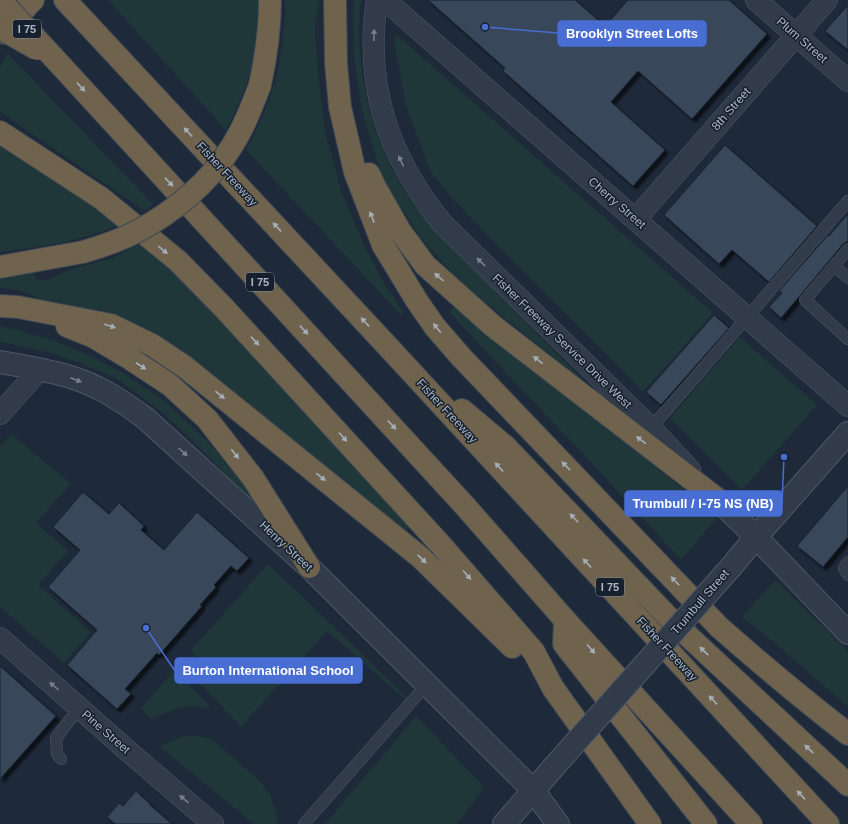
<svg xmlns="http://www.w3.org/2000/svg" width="848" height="824" font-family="Helvetica,sans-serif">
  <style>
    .green { fill: #20373a }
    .building { fill: #39475a; stroke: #192330; filter: url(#shadow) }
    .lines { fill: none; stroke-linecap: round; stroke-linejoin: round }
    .service-casing { stroke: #4f5968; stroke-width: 12 }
    .minor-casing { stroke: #4f5968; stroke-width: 22 }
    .tertiary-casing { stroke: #4f5968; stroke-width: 24 }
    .motorway-casing { stroke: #3c4654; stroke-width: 24 }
    .service { stroke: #323b4a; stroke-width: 11 }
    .minor { stroke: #323b4a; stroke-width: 21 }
    .tertiary { stroke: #323b4a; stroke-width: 22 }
    .motorway { stroke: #70634e; stroke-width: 22 }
    .tertiary-bridge-casing { stroke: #4f5968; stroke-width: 24; stroke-linecap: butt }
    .motorway-bridge-casing { stroke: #3c4654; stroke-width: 24; stroke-linecap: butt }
    .tertiary-bridge { stroke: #323b4a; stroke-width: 22 }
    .motorway-bridge { stroke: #70634e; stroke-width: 22 }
    .oneway { fill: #757f8f }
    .oneway2 { fill: #a5aebb }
    .labels { text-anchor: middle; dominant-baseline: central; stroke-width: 3; stroke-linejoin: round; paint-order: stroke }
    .shield { fill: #17212e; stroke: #7f8999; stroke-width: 1 }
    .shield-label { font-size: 11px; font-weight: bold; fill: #abb6c7 }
    .street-label { font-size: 12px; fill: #abb6c7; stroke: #17212e }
    .leader { fill: none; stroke: #486dd3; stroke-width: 1.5 }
    .callout-dot { fill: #486dd3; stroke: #17212e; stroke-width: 1.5 }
    .callout { fill: #486dd3; stroke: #486dd3; stroke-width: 1.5 }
    .callout-label { font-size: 13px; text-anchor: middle; font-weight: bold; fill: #fff }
  </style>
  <defs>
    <filter id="shadow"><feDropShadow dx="3.5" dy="3.5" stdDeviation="1" flood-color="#0009"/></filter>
  </defs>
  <rect width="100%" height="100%" fill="#1e2939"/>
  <!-- green -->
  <g class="green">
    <path d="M 108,0 L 258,0 C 259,23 257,52 250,73 C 244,93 235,112 226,130 Z"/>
    <path d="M 285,0 L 319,0 L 315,28 L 318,74 L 325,132 L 342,193 L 363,243 L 385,285 L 404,313 L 401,315 L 246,150 C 253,136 260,122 266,108 C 279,77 286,34 285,0 Z"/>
    <path d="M 354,0 L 361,0 C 353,66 372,144 410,199 C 430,227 456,250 480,275 C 515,310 549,345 584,381 L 503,317 L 460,281 L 420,237 L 388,187 L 377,161 L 363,115 L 354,59 L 353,17 Z"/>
    <polygon points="394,36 398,36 713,313 643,392 493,241 453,199 430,171 406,106 397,57"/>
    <polygon points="7,53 153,204 145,211 0,112 0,68"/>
    <path d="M 0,142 L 122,223 C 84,241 41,247 0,252 Z"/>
    <polygon points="144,242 179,274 410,527 404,532 344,481 103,316 67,304 37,299 36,296 18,290 0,288 0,279 33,273 37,280 46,280 72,269 113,258"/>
    <polygon points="454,307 506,350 594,417 683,489 698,499 716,519 681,560 587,458 522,390 449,312"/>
    <polygon points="0,326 18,330 55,341 84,353 122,372 166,402 210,444 258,503 264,514 204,452 163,413 117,379 80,363 51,353 17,345 0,342"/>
    <polygon points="740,337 817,405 742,490 670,418"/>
    <polygon points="11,434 71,484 36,523 68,551 38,585 91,632 64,663 0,607 0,446"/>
    <polygon points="268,564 407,697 405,699 327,631 241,727 194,677 204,663 191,650"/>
    <polygon points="775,580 848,651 848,707 776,644 742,617"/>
    <path d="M 174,671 L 211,707 C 204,709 195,706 188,706 C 175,708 163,714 151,719 L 141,708 Z"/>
    <polygon points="416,716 484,787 468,810 457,824 325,824"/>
    <polygon points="194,735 211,739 259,780 270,795 276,811 278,824 254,824 159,746 182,737"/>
  </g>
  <!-- building -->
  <g class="building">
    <polygon points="428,0 575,0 605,26 628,0 729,0 767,34 692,119 638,71 611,102 665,150 633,186 503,71 505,68"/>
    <polygon points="848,5 848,50 825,31"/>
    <polygon points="725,145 817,226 769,282 732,250 719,264 664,215"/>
    <polygon points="848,214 848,241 843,244 798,298 781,318 769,307 782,293 779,291 828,235 829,236"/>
    <polygon points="714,315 729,328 661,405 646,392"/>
    <polygon points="848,486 848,537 823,567 797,546"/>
    <polygon points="83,492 109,514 119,503 144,526 141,530 164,550 197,512 249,558 237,571 231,566 214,585 216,587 200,605 202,606 159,655 157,653 125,689 131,694 117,709 67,665 97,630 48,587 80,550 53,527"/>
    <polygon points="0,666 56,716 0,779"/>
    <polygon points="136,791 150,804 150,805 172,824 115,824 107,817 119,803 123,806"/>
  </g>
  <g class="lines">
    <defs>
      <g id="service">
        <polyline points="848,249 805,300 848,339"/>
        <polyline points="834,266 848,278"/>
        <polyline points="651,428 848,201"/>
        <polyline points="848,562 844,568 848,575"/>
        <polyline points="61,759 57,754 56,738 79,708"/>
        <polyline points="304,824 427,684"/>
      </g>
      <g id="minor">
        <path d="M 377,0 C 364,86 388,156 442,223 L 651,428 L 690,470"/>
        <polyline points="385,0 848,406"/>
        <polyline points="756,0 848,81"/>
        <polyline points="636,220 647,206 827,0"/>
        <polyline points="0,414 39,370"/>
        <polyline points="0,638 128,751 213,824"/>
      </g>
      <g id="tertiary">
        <path d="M 0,362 C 33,368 68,373 98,388 C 115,396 130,407 145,418 L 309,567 L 533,790 L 558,824"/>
        <polyline points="716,498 756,537 848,633"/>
        <polyline points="731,567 756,537 848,433"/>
        <polyline points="504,824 552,769"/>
      </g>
      <g id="motorway">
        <polyline points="65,0 392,351 828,824"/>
        <path d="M 335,0 L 336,63 L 340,107 L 355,172 L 383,245 L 417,301 L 435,327 L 462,358 L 719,627 C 761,664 804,700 848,734"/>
        <polyline points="5,33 27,6 33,0"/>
        <polyline points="54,58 465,506 565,620 751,824"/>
        <path d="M 260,85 C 266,57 270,29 270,0"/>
        <polyline points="0,132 101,198 178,261 224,308 440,544 534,652 553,688 650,824"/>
        <polyline points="369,174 375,187 400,231 425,265 493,326 716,498"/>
        <polyline points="0,267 83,252"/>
        <polyline points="0,306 18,307 111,325 152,345 185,367 420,557 512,647"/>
        <polyline points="67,326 92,336 129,358 170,385 207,419 253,478 309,567"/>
        <polyline points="462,410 506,447 671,620 848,785"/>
        <polyline points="565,620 564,644 706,824"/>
      </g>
    </defs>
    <!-- service casing -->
    <use href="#service" class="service-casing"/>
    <!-- minor casing -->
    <use href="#minor" class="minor-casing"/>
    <!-- tertiary casing -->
    <use href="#tertiary" class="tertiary-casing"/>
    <!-- motorway casing -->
    <use href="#motorway" class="motorway-casing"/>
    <!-- service -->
    <use href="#service" class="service"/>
    <!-- minor -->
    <use href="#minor" class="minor"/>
    <!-- tertiary -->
    <use href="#tertiary" class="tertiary"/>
    <!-- motorway -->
    <use href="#motorway" class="motorway"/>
    <defs>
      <polyline id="tertiary-bridge" points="552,769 731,567"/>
      <g id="motorway-bridge">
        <polyline points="0,0 54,58"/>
        <polyline points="0,28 37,49"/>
        <path d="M 83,252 C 100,247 118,241 134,233 C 173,213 209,183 232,146 C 244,127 252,106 260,85"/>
      </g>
    </defs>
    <!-- tertiary-bridge casing -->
    <use href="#tertiary-bridge" class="tertiary-bridge-casing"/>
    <!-- motorway-bridge casing -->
    <use href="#motorway-bridge" class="motorway-bridge-casing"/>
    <!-- tertiary-bridge -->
    <use href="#tertiary-bridge" class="tertiary-bridge"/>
    <!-- motorway-bridge -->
    <use href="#motorway-bridge" class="motorway-bridge"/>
  </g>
  <!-- one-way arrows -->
  <defs><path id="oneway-solid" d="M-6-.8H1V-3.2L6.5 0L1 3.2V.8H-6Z"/></defs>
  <g class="oneway">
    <use href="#oneway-solid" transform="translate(374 35) rotate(-89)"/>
    <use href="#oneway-solid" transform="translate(401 161) rotate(-115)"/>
    <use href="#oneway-solid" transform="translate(481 262) rotate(-136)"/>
    <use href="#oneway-solid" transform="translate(76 380) rotate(21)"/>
    <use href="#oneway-solid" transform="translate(183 452) rotate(42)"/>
    <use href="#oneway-solid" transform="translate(54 686) rotate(-139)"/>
    <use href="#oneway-solid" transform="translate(184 799) rotate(-140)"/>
  </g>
  <g class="oneway2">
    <use href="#oneway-solid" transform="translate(81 87) rotate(47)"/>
    <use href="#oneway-solid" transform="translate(188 132) rotate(-133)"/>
    <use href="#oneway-solid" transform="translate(169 182) rotate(47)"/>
    <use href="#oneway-solid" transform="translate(372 217) rotate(-111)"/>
    <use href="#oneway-solid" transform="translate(277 227) rotate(-133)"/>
    <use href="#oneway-solid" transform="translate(163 250) rotate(39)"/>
    <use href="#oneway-solid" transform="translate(439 277) rotate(-138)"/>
    <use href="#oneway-solid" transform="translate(365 322) rotate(-133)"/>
    <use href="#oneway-solid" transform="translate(110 326) rotate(18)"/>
    <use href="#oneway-solid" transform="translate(437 328) rotate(-129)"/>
    <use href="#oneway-solid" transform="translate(304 330) rotate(47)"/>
    <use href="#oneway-solid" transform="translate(255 341) rotate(47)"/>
    <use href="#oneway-solid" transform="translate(538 360) rotate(-142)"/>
    <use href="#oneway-solid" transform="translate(141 366) rotate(33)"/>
    <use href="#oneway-solid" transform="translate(220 395) rotate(39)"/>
    <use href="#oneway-solid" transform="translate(392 425) rotate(47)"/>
    <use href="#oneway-solid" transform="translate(343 437) rotate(48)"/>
    <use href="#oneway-solid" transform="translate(641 440) rotate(-142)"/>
    <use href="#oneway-solid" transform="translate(235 454) rotate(52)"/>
    <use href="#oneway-solid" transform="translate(566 466) rotate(-134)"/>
    <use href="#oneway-solid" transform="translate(499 467) rotate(-133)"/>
    <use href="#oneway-solid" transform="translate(321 477) rotate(39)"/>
    <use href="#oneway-solid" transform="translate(574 518) rotate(-134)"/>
    <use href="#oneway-solid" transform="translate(422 559) rotate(43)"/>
    <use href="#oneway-solid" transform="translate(587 563) rotate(-133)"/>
    <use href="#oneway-solid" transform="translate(467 575) rotate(49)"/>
    <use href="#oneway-solid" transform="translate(675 581) rotate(-134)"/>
    <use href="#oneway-solid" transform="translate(591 649) rotate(48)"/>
    <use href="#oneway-solid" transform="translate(704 651) rotate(-137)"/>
    <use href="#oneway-solid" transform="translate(713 700) rotate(-133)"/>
    <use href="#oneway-solid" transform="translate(809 749) rotate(-137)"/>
    <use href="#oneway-solid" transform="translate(801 795) rotate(-133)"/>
  </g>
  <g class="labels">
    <!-- shield labels -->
    <g class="shield">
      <rect x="13" y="20" width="28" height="18" rx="3"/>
      <rect x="246" y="273" width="28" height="18" rx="3"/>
      <rect x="596" y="578" width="28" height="18" rx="3"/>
    </g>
    <g class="shield-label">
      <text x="27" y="29">I 75</text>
      <text x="260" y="282">I 75</text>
      <text x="610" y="587">I 75</text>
    </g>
    <!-- street labels -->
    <g class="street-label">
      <text transform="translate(802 40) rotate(41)">Plum Street</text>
      <text transform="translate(731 109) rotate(-49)">8th Street</text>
      <text transform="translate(227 174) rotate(47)">Fisher Freeway</text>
      <text transform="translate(617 203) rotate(41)">Cherry Street</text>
      <text transform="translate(562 341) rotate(44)">Fisher Freeway Service Drive West</text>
      <text transform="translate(447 411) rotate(47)">Fisher Freeway</text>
      <text transform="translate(286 546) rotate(43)">Henry Street</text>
      <text transform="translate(700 602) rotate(-49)">Trumbull Street</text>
      <text transform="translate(667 649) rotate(47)">Fisher Freeway</text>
      <text transform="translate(106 732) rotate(41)">Pine Street</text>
    </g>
  </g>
  <!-- callouts -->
  <path class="leader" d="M485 27L558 33M784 457L782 503M146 628L175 671"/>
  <g class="callout-dot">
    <circle cx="485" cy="27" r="4"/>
    <circle cx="784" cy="457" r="4"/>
    <circle cx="146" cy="628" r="4"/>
  </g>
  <g class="callout">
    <rect x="558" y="21" width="148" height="25" rx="4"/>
    <rect x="625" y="491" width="157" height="25" rx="4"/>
    <rect x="175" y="658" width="187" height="25" rx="4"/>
  </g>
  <g class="callout-label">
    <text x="632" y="38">Brooklyn Street Lofts</text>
    <text x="703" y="508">Trumbull / I-75 NS (NB)</text>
    <text x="268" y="675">Burton International School</text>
  </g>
</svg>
